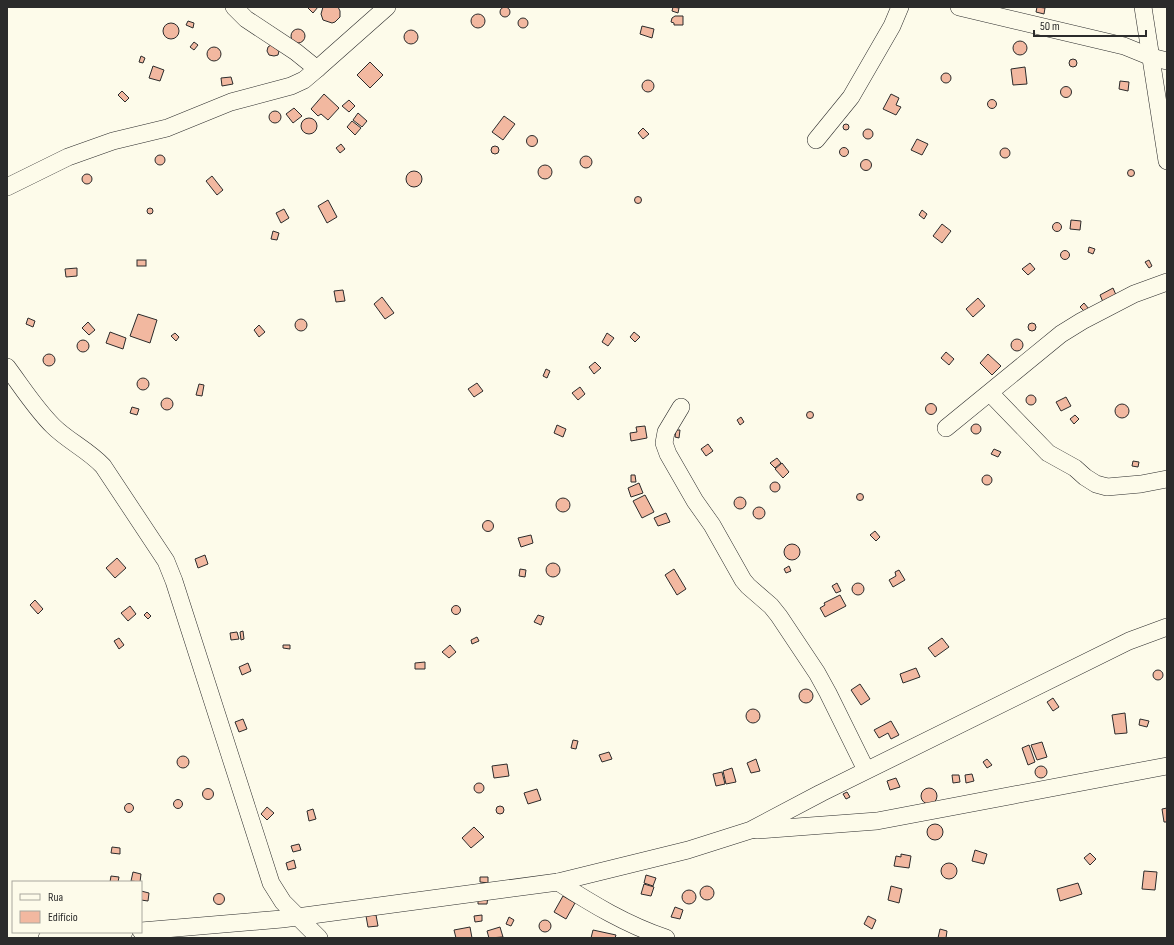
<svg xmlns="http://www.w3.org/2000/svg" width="1174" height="945" font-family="'Sofia Sans Condensed',sans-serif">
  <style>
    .building { fill: #f2b8a0; stroke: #2b2b2b }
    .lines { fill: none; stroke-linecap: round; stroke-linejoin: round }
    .minor-casing { stroke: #2b2b2b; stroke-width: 18 }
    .minor { stroke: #fdfbea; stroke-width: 17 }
  </style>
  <rect width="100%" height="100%" fill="#fdfbea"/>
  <!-- building -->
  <g class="building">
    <circle cx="505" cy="12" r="5"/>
    <polygon points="307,7 318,7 313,13"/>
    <polygon points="323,7 338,7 340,11 340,17 335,22 332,23 323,20 321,14"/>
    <polygon points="673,7 679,8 678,13 672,11"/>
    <polygon points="1037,7 1045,8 1044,14 1036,12"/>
    <circle cx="478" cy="21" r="7"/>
    <polygon points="675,16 683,16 683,25 674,25 674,23 671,22 672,18"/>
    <circle cx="523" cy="23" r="5"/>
    <polygon points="188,21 194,23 193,28 186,25"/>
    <circle cx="171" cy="31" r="8"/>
    <polygon points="642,26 654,29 652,38 640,34"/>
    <circle cx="298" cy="36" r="7"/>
    <circle cx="411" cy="37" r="7"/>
    <circle cx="1020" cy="48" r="7"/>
    <polygon points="194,42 198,45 194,50 190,47"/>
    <polygon points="271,45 279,51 278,55 274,56 269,55 267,51 268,47"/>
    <circle cx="214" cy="54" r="7"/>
    <polygon points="141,56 145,58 143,63 139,62"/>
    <circle cx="1073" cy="63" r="4"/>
    <polygon points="370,62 383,75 370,88 357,75"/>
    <polygon points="153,66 164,70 160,81 149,78"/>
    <polygon points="1025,67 1027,84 1013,85 1011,69"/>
    <circle cx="946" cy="78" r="5"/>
    <polygon points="231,77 233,84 222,86 221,78"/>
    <circle cx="648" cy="86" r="6"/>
    <polygon points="1120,81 1129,82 1128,91 1119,89"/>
    <circle cx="1066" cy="92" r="5.5"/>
    <polygon points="122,91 129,98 125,102 118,95"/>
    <polygon points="324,94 339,108 328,120 321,114 318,116 311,109"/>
    <polygon points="891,94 899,98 896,105 901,107 896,115 883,109"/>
    <circle cx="992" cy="104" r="4.5"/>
    <polygon points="349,100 355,106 349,112 342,106"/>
    <polygon points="294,108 302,116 293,123 286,114"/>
    <circle cx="275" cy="117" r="6"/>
    <polygon points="358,113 367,121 362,127 353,120"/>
    <polygon points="504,116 515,124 503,140 492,132"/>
    <circle cx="309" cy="126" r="8"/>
    <polygon points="352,121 361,128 355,135 347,127"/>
    <circle cx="846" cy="127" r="3"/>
    <polygon points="643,128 649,134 643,139 638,133"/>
    <circle cx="868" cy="134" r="5"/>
    <circle cx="532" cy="141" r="5.5"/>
    <polygon points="917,139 928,144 922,155 911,150"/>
    <polygon points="341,144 345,149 340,153 336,148"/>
    <circle cx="495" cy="150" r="4"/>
    <circle cx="844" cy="152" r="4.5"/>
    <circle cx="1005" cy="153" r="5"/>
    <circle cx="160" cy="160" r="5"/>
    <circle cx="586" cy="162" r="6"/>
    <circle cx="866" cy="165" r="5.5"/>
    <circle cx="545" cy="172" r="7"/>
    <circle cx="1131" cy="173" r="3.5"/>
    <circle cx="414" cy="179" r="8"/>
    <circle cx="87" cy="179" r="5"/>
    <polygon points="212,176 223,190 217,195 206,181"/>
    <circle cx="638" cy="200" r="3.5"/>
    <polygon points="328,200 337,217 327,223 318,206"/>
    <circle cx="150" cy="211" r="3"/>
    <polygon points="284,209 289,218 281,223 276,213"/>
    <polygon points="922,210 927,214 924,219 919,215"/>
    <polygon points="1071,220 1081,221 1080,230 1070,229"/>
    <circle cx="1057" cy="227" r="4.5"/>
    <polygon points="942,224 951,231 942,243 933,236"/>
    <polygon points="273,231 279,233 277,240 271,239"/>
    <polygon points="1089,247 1095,249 1093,254 1088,252"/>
    <circle cx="1065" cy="255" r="4.5"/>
    <rect x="137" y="260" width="9" height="6"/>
    <polygon points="1149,260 1152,266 1149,268 1145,262"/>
    <polygon points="1030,263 1035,269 1028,275 1022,269"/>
    <polygon points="77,268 77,276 66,277 65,269"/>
    <polygon points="1113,288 1116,295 1103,302 1100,295"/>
    <polygon points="343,290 345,301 336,302 334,291"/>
    <polygon points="382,297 394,313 385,319 374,304"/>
    <polygon points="978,298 985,306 973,317 966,309"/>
    <polygon points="1084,303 1089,309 1085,312 1080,307"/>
    <polygon points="138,314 157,320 150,343 130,336"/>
    <polygon points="28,318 35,321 33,327 26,324"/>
    <circle cx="301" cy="325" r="6"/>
    <polygon points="88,322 95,330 89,335 82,328"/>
    <circle cx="1032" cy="327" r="4"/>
    <polygon points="259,325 265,332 259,337 254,330"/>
    <polygon points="110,332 126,338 123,349 106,343"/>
    <polygon points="634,332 640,337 635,342 630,337"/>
    <polygon points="175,333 179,337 176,341 171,336"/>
    <polygon points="607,333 614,338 608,346 602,342"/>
    <circle cx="1017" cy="345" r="6"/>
    <circle cx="83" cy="346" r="6"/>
    <polygon points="946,352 954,359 949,365 941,358"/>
    <circle cx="49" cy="360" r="6"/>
    <polygon points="988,354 1001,366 992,375 980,363"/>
    <polygon points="595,362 601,368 594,374 589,367"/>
    <polygon points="546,369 550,371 547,378 543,376"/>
    <circle cx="143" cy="384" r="6"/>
    <polygon points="477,383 483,391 474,397 468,389"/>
    <polygon points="199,384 204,385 202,396 196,395"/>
    <polygon points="580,387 585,394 578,400 572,393"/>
    <circle cx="1031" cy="400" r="5"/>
    <polygon points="1066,397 1071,406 1061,411 1056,402"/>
    <circle cx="167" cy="404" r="6"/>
    <circle cx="931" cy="409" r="5.5"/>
    <circle cx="1122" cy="411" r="7"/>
    <polygon points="132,407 139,409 137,415 130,413"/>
    <circle cx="810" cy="415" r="3.5"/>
    <polygon points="1075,415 1079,419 1074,424 1070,419"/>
    <polygon points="741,417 744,422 740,425 737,420"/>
    <circle cx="976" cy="429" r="5"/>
    <polygon points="557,425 566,429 563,437 554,433"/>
    <polygon points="645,426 647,438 631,441 630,433 637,432 636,427"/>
    <polygon points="676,430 680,430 679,438 675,437"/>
    <polygon points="708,444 713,451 706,456 701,449"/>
    <polygon points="994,449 1001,452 998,457 991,454"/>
    <polygon points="777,458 781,463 775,468 770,463"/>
    <polygon points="1133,461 1139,462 1138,467 1132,466"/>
    <polygon points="782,463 789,472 783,478 775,469"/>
    <circle cx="987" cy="480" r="5"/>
    <polygon points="631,475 635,475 636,482 631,482"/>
    <circle cx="775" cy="487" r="5"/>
    <polygon points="639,483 643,493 631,497 628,488"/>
    <circle cx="860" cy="497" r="3.5"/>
    <polygon points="645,495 654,512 642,518 633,501"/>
    <circle cx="740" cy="503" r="6"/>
    <circle cx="563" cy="505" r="7"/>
    <circle cx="759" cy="513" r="6"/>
    <polygon points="666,513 670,522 658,526 654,518"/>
    <circle cx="488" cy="526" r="5.5"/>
    <polygon points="875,531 880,537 876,541 870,535"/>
    <polygon points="531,535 533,543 521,547 518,538"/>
    <circle cx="792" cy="552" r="8"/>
    <polygon points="205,555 208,564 198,568 195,559"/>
    <polygon points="117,558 126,568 115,578 106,568"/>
    <circle cx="553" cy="570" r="7"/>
    <polygon points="789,566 791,571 786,573 784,569"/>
    <polygon points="520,569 526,570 525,577 519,576"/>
    <polygon points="674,569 686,589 677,595 665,575"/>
    <polygon points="899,570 905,580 893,587 889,580 896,576 895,572"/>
    <circle cx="858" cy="589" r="6"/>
    <polygon points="837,583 841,591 836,593 832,586"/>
    <polygon points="840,595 846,606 825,617 820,608 825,605 824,603"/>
    <polygon points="35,600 43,609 38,614 30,605"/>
    <circle cx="456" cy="610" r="4.5"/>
    <polygon points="130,606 136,614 128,621 121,613"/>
    <polygon points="147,612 151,616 148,619 144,615"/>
    <polygon points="538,615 544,617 541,625 534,622"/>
    <polygon points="243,631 244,639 241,640 240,632"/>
    <polygon points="237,632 239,639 231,640 230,633"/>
    <polygon points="477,637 479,641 472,644 471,640"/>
    <polygon points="119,638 124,645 119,649 114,641"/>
    <polygon points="942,638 949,647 935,657 928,648"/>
    <polygon points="283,645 290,645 290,649 283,648"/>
    <polygon points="450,645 456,652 449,658 442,652"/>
    <polygon points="425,662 425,669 415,669 415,663"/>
    <polygon points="248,663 251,671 242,675 239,667"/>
    <polygon points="916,668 920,677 903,683 900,674"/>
    <circle cx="1158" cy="675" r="5"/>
    <polygon points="860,684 870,699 861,705 851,690"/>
    <circle cx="806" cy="696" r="7"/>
    <polygon points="1053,698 1059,707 1053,711 1047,702"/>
    <circle cx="753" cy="716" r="7"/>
    <polygon points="1125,713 1127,733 1115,734 1112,715"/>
    <polygon points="243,719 247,729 239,732 235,722"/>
    <polygon points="1140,719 1149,721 1147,727 1139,725"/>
    <polygon points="891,721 899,735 891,739 888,733 879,738 874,730"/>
    <polygon points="573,740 578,741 576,749 571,748"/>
    <polygon points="1042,742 1047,757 1037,760 1031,745"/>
    <polygon points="1029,745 1035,762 1028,765 1022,748"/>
    <polygon points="609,752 612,759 602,762 599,755"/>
    <circle cx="183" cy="762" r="6"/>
    <polygon points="756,759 760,771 751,773 747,763"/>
    <polygon points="987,759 992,765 987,768 983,762"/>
    <polygon points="507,764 509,776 494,778 492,766"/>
    <circle cx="1041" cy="772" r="6"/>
    <polygon points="732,768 736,782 726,784 723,771"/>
    <polygon points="722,772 725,784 716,786 713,774"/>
    <polygon points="972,774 974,781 966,783 965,775"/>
    <polygon points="952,775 959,775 960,782 953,783"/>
    <polygon points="896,778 900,787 890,790 887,781"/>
    <circle cx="479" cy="788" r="5"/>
    <circle cx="929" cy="796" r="8"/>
    <circle cx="208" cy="794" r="5.5"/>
    <polygon points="537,789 541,800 528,804 524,793"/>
    <polygon points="847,792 850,797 846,799 843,794"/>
    <circle cx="178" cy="804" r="4.5"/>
    <circle cx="129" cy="808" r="4.5"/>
    <circle cx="500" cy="810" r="4"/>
    <polygon points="267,807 274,813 267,820 261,814"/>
    <polygon points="1167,808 1167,822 1164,822 1162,809"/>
    <polygon points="313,809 316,819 309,821 307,811"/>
    <circle cx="935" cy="832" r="8"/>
    <polygon points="474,827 484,837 471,848 462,838"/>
    <polygon points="299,844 301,850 293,852 291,846"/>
    <polygon points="112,847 120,848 120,854 111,853"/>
    <polygon points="975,850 987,854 984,864 972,861"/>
    <polygon points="1090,853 1096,859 1090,865 1084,858"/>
    <polygon points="901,854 911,856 909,868 894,866 896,856 901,857"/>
    <polygon points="294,860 296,868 288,870 286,863"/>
    <circle cx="949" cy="871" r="8"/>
    <polygon points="1144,871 1157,872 1155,890 1142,889"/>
    <polygon points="133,872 141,874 140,882 131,881"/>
    <polygon points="646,875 656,878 653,886 644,883"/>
    <polygon points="111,876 119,877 118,882 110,882"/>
    <polygon points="480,877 488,877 488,883 480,882"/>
    <polygon points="1078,883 1082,894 1060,901 1057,889"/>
    <polygon points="644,884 654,887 651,896 641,894"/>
    <polygon points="891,886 902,889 899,903 888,900"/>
    <circle cx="707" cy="893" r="7"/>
    <circle cx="689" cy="897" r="7"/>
    <polygon points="141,891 149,893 148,901 141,900"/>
    <circle cx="219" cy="899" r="5.5"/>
    <polygon points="478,895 488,896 487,904 478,904"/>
    <polygon points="563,896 575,903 566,919 554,912"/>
    <polygon points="675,907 683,910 680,919 671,917"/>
    <polygon points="376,915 378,926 368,927 366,916"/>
    <polygon points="482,915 482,921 475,922 474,916"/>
    <polygon points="868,916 876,920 872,929 864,924"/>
    <polygon points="509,917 514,920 511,926 506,924"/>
    <circle cx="545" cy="926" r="6"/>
    <polygon points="470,927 472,938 456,938 454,930"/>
    <polygon points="500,927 503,937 489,938 487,931"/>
    <polygon points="940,929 947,931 946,938 938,938"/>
    <polygon points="593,930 616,935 615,938 591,938"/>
  </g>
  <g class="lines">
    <defs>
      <g id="minor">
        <polyline points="234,7 246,19 296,52 317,69"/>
        <polyline points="959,7 1124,46 1151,57 1167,61"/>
        <polyline points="1143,7 1167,161"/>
        <polyline points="816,140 851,97 892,26 900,7"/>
        <polyline points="7,187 68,157 113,141 167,128 231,102 291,86 304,80 317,69 387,7"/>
        <path d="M 7,367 C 22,387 35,408 53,426 C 68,441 88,450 103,466 L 166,561 L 174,581 L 271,883 L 283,902 L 319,938"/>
        <polyline points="990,393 1048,453 1075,468 1085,477 1096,484 1107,487 1141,484 1167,479"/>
        <polyline points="681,407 666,432 664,443 668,454 695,501 712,525 743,580 748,586 771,606 779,616 817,673 828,693 866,770"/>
        <polyline points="946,428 1061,334 1082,321 1134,294 1167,282"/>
        <polyline points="757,830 877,821 1167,766"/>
        <path d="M 558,882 C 592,904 627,925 666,938"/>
        <polyline points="141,931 282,919 558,882 688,850 751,830 821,793 1129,641 1167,627"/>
        <polyline points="47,938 124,932"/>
      </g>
    </defs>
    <!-- minor casing -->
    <use href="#minor" class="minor-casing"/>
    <!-- minor -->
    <use href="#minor" class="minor"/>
  </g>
  <!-- border -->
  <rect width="1174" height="945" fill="none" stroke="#2b2b2b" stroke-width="16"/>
  <!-- legend -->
  <rect x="12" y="881" width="130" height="52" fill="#fdfbea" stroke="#a9a89e"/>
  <rect x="20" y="894" width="20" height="6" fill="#fdfbea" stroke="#a9a89e"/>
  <text x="48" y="901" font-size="12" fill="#2b2b2b">Rua</text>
  <rect x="20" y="911" width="20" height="12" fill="#f2b8a0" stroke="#a9a89e"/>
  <text x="48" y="921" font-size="12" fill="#2b2b2b">Edifício</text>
  <!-- scale -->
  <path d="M1034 30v6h112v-6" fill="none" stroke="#2b2b2b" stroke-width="2"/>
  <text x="1040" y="30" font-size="12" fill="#2b2b2b" stroke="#fdfbea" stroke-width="3" paint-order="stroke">50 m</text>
</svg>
